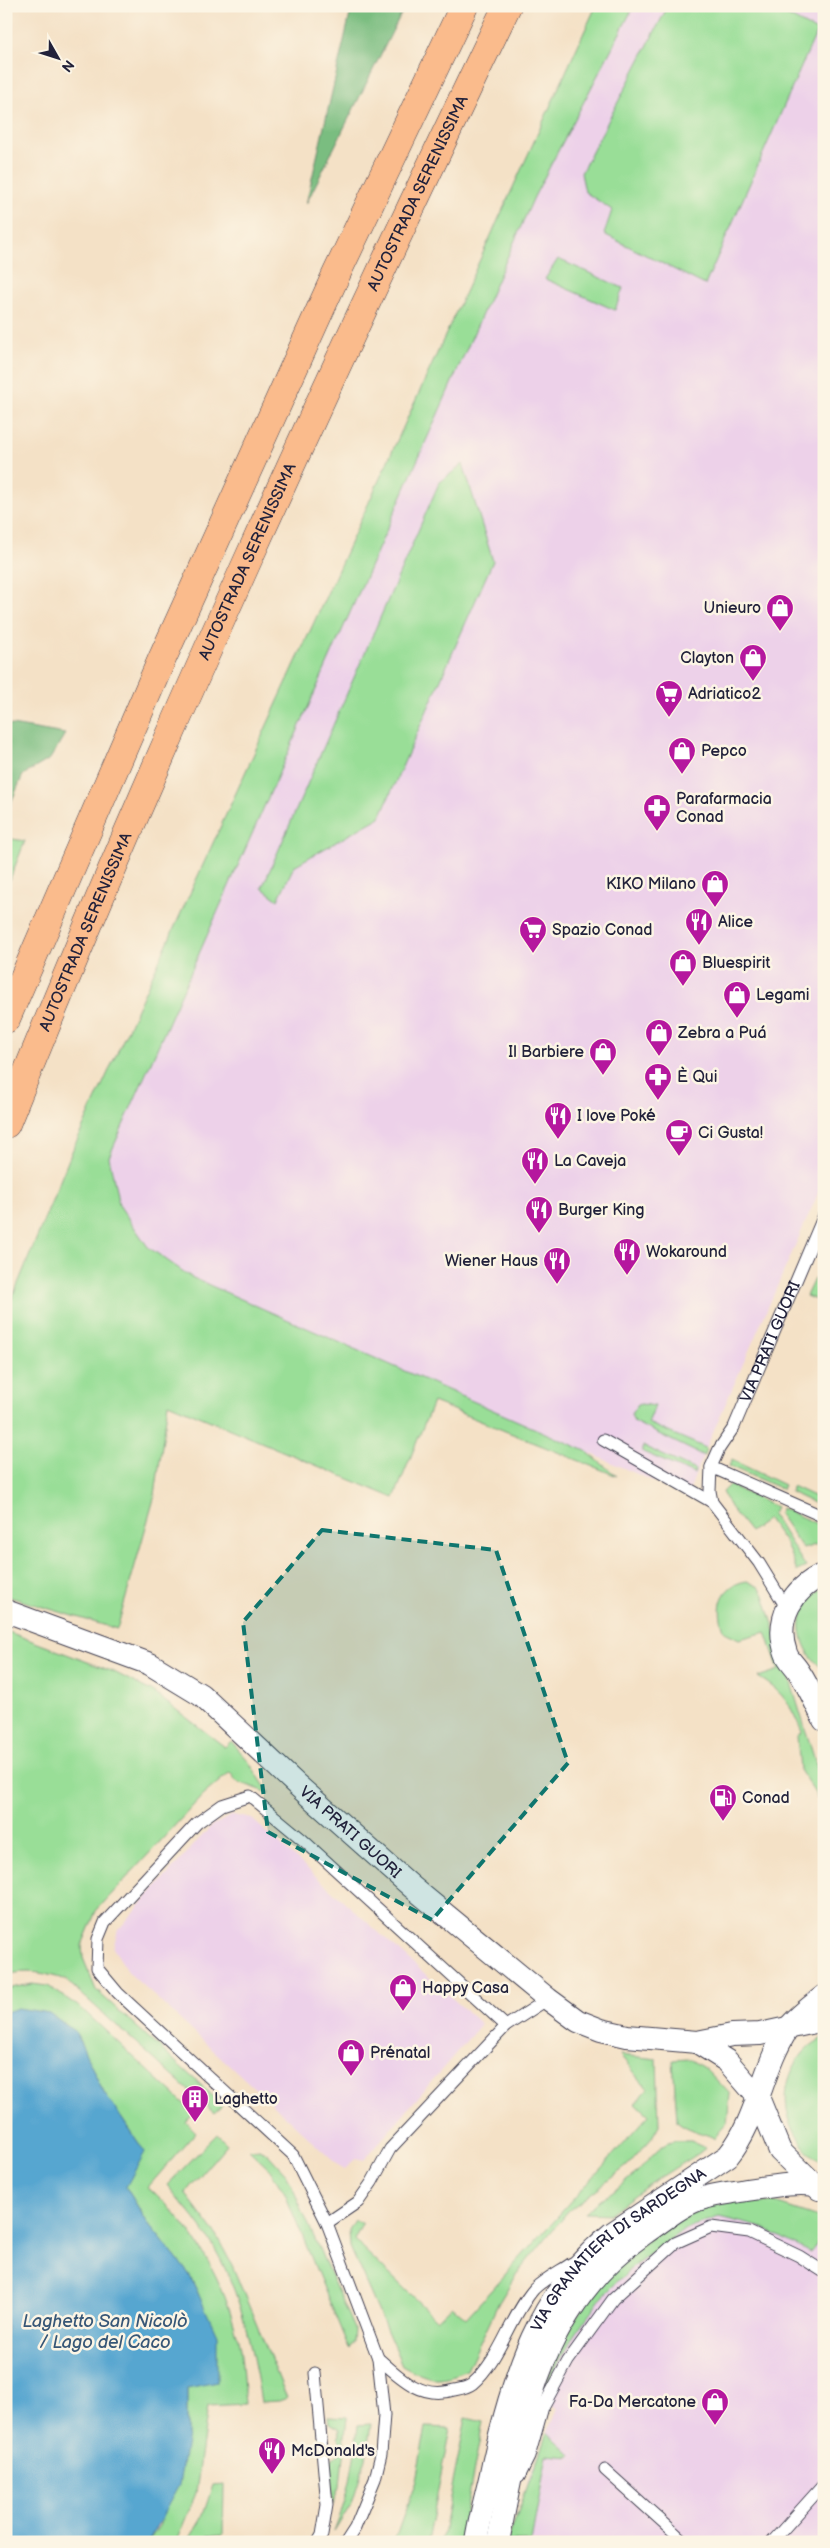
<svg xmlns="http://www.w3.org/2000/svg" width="830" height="2548" font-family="'Balsamiq Sans',sans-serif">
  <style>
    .built { fill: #edd1e9 }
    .green { fill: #99de97; stroke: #5e8069 }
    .forest { fill: #7abd80; stroke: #4e705e }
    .water { fill: #56a6d0; stroke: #3c6486 }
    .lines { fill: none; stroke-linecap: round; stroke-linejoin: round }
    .lane-casing { stroke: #423f50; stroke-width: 13 }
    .street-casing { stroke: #423f50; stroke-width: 24 }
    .highway-casing { stroke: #423f50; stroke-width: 29 }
    .lane { stroke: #fff; stroke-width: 11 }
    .street { stroke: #fff; stroke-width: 22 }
    .highway { stroke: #fabb8c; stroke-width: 28 }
    .marked { fill: #0f766e; fill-opacity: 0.2; stroke: #0f766e; stroke-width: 4; stroke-dasharray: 10 6; stroke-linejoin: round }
    .labels { text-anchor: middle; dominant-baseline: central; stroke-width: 5; stroke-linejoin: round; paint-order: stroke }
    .street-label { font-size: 16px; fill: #22223b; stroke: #fcf5e5 }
    .poi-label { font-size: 16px; fill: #22223b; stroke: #fcf5e5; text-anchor: start }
    .water-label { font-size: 18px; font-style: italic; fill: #375777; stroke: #fcf5e5 }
  </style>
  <rect width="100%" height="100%" fill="#fcf5e5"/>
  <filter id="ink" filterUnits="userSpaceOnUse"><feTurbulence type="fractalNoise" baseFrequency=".02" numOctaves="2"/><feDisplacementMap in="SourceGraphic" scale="10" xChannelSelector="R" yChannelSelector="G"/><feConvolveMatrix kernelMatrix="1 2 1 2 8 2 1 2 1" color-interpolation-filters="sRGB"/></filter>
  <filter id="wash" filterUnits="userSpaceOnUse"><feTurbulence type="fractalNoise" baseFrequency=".0096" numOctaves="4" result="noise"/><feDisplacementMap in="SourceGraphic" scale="20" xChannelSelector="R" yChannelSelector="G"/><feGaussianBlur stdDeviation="1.12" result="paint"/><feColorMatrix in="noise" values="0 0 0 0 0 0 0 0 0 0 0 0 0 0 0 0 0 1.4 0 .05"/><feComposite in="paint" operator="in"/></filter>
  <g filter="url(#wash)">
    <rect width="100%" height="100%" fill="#f4e1c6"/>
    <!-- built -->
    <g class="built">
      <polygon points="634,6 824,6 824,1180 706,1448 687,1496 191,1277 148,1247 119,1205 109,1157 534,197"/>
      <polygon points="233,1815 252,1819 481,2024 364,2160 356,2158 344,2170 129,1973 113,1948 118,1930 210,1827"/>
      <polygon points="775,2203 824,2219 824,2542 507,2542 522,2506 529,2477 558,2408 539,2398 579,2312 681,2219"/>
    </g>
    <!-- green -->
    <g class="green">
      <polygon points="596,6 634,6 534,197 109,1157 119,1205 148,1247 191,1277 586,1451 617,1476 433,1402 394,1498 168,1403 155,1495 117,1629 6,1596 6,1313 73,1149"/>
      <polygon points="668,6 769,6 817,31 705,285 604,234 612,210 585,192 581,173"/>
      <polygon points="558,259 623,288 615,310 545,279"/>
      <polygon points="463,464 493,561 380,817 294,866 278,900 262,888 439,483"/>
      <polygon points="6,838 25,841 6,889"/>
      <polygon points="814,1279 824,1283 824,1303 806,1296"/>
      <polygon points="641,1404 655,1406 648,1423 706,1448 704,1456 634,1422 631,1414 637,1405"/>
      <polygon points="643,1446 695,1470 694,1474 643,1452"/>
      <polygon points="732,1460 784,1485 782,1489 729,1466"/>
      <polygon points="729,1485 776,1507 772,1514 806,1567 797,1571 786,1544 768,1519 750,1532 730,1507 722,1492"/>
      <polygon points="792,1486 824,1501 824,1508 790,1492"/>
      <polygon points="781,1508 824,1527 824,1549 821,1543 803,1549 779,1514"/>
      <path d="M 747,1581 L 759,1587 L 764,1595 L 824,1790 L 824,1816 L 816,1795 L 800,1770 L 797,1736 L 802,1732 C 790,1705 785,1693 758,1677 L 779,1670 L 766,1632 L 739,1639 L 725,1632 C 715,1609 720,1585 747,1581 Z"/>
      <path d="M 824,1588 L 824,1669 C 796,1650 790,1605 824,1588 Z"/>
      <path d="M 6,1631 L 114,1672 L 153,1692 L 225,1747 L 231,1741 L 247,1759 L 269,1793 L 236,1781 L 230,1772 L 202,1796 L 96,1911 L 82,1945 L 83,1958 L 96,1990 L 223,2105 L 214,2113 L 66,1980 C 45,1973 28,1969 6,1975 Z"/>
      <path d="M 32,1984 L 48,1986 L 81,2008 L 194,2113 L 186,2122 L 196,2132 L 148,2187 C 193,2225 225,2282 238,2339 C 243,2360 243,2383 245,2404 L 208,2406 L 196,2493 L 176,2542 L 148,2542 L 159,2526 L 187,2435 L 187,2388 L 198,2293 L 189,2274 L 147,2222 L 126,2187 L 113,2182 L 138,2142 L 104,2093 L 77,2037 L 6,2035 L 6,1989 Z"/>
      <path d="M 824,2037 L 824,2164 C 785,2137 772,2089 805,2051 C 810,2045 818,2041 824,2037 Z"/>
      <path d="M 620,2055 L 657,2059 L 659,2125 L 651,2139 L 627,2166 L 568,2211 L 515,2276 L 498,2304 L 467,2370 C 437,2382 431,2381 402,2365 L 350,2247 L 349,2230 L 355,2220 L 362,2224 L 354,2240 L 437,2320 L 452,2306 L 466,2318 L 649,2115 L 636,2103 L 648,2089 Z"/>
      <path d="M 689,2059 L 707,2070 L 730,2094 L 727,2123 L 714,2138 C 702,2132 687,2130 677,2121 L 673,2060 Z"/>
      <path d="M 217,2134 L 227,2144 L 185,2193 L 215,2233 L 232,2265 L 287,2398 L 279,2401 L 261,2402 C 251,2341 239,2282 203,2230 C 192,2214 179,2200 167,2185 Z"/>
      <path d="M 675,2141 L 691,2141 L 706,2148 L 647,2186 L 609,2214 L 584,2213 C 600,2200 618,2188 634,2175 C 648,2163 655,2145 675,2141 Z"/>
      <polygon points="259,2149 267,2153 287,2175 354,2329 353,2342 349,2349 285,2194 270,2170 249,2150"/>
      <path d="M 743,2200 L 775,2203 L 824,2219 L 824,2235 L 810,2253 L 764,2228 L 719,2217 L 684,2229 L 629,2270 L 599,2300 L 574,2335 L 539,2398 C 551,2372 565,2333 580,2311 C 609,2269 654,2227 702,2209 C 715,2204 730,2202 743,2200 Z"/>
      <polygon points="329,2416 347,2417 340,2486 333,2504 331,2460 339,2453 340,2429 330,2423"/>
      <polygon points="466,2418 483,2422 460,2542 441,2542"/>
      <path d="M 371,2424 L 366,2458 L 352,2503 L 334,2532 C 349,2494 354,2466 358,2425 Z"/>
      <polygon points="426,2427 450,2428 428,2542 394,2542 416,2481"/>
      <polygon points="547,2433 571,2455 570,2457 547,2455 531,2542 507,2542"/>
      <polygon points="224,2484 223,2534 190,2538 202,2518 213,2485"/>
    </g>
    <!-- forest -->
    <g class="forest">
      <polygon points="352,6 405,6 306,204"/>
      <polygon points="6,724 65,734 50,759 23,775 9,807 6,809"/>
    </g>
    <!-- water -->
    <polygon class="water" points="18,2008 49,2013 75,2031 104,2093 145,2152 126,2187 147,2222 189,2274 198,2293 217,2335 217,2382 187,2388 187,2435 179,2485 148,2542 6,2542 6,2012"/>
  </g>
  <g filter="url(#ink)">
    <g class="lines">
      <defs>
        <g id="lane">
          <polyline points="603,1440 712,1502"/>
          <path id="s1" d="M 711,1467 L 719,1449 L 734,1427 L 824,1215"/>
          <polyline points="786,1607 759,1563 712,1502 710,1491 711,1467 824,1517"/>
          <polyline points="327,2223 358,2202 372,2182 390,2149 506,2026 548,1999"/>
          <path d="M 378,2358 C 400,2378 422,2400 454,2390 C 459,2389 467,2388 472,2384 C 501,2359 509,2318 534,2289 C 544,2279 560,2271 572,2263"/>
          <polyline points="315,2373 327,2505 322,2535 318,2542"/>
          <polyline points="605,2470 685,2542"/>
          <polyline points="519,2477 529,2457 543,2407 568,2361 613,2299 675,2243 711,2227 749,2232 799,2256 824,2272"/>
          <polyline points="346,2542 355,2528 375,2479 381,2454 384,2415 378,2358 327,2223 293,2155 118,1993 97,1968 98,1939 105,1922 197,1823 222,1805 250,1796 303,1840 506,2026"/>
          <polyline points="772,2542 824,2484"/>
        </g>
        <g id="street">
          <path d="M 824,1574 C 793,1588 774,1619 786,1653 C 788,1660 795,1665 799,1672 C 809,1687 816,1704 824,1720"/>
          <path id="s2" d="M 6,1611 L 150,1664 L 201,1695 L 297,1785 L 412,1887 L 548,1999 L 578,2021 L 601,2030 L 627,2036 L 697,2042 L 732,2035 L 760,2034 L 824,2020"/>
          <polyline points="697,2042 727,2061 758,2097 780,2151 819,2189"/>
          <path id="s3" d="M 476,2542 C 480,2515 488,2490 493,2464 C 513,2375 538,2294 611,2234 L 728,2156 C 758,2119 762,2069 787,2030 C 796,2017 812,2006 824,1996"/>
          <path d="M 498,2542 C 522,2421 537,2309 645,2233 C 663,2221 683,2203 704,2198 C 715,2194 729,2193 741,2191 C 768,2187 796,2181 824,2186"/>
        </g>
        <g id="highway">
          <polyline points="6,1019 162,659 335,277 464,6"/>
          <path id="s4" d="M 6,1124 C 159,745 330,374 507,6"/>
        </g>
      </defs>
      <!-- lane casing -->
      <use href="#lane" class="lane-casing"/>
      <!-- street casing -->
      <use href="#street" class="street-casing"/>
      <!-- highway casing -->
      <use href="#highway" class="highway-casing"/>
      <!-- lane -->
      <use href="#lane" class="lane"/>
      <!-- street -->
      <use href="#street" class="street"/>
      <!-- highway -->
      <use href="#highway" class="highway"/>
    </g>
  </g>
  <!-- marked area -->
  <path class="marked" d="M 322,1530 L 496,1550 L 568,1763 L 432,1920 L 268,1832 L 243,1622 Z"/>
  <!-- icons -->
  <defs>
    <symbol id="shop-pin" viewBox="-11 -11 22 30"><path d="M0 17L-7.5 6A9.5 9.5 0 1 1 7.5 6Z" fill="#b5179e" stroke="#fcf5e5"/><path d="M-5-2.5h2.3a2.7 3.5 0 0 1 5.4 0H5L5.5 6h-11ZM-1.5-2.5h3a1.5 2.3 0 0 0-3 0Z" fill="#fff"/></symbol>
    <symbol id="supermarket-pin" viewBox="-11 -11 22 30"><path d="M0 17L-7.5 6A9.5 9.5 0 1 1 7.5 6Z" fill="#b5179e" stroke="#fcf5e5"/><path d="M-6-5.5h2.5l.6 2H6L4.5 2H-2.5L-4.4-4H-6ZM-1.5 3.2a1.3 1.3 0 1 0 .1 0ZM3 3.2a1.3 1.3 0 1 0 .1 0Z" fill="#fff"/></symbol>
    <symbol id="pharmacy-pin" viewBox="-11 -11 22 30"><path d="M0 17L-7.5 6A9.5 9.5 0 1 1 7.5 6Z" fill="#b5179e" stroke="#fcf5e5"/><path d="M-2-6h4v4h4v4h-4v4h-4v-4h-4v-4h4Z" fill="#fff"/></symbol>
    <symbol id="restaurant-pin" viewBox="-11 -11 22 30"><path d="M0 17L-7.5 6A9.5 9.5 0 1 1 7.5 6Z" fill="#b5179e" stroke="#fcf5e5"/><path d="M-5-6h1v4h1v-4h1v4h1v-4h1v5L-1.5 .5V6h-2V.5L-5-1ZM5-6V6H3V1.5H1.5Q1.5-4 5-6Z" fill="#fff"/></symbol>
    <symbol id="cafe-pin" viewBox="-11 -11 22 30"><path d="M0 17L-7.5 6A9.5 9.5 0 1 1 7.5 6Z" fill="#b5179e" stroke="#fcf5e5"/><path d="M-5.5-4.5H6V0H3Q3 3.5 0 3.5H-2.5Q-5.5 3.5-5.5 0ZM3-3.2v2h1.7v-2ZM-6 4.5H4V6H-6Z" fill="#fff"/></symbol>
    <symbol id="fuel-pin" viewBox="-11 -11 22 30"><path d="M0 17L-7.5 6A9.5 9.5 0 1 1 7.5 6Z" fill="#b5179e" stroke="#fcf5e5"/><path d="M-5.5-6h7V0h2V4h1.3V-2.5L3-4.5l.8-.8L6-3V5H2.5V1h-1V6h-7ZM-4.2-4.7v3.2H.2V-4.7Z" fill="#fff"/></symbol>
    <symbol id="building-pin" viewBox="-11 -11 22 30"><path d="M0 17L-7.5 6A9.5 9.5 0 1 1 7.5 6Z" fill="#b5179e" stroke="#fcf5e5"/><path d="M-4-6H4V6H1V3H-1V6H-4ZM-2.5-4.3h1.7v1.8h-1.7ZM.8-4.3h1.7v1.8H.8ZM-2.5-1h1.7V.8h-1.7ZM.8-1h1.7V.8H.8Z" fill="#fff"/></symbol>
  </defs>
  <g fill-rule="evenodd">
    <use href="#shop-pin" x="764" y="592" width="32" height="43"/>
    <use href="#shop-pin" x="737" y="642" width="32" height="43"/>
    <use href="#supermarket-pin" x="653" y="678" width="32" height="43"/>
    <use href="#shop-pin" x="666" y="735" width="32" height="43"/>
    <use href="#pharmacy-pin" x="641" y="792" width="32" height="43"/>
    <use href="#shop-pin" x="699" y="868" width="32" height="43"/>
    <use href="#restaurant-pin" x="683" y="906" width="32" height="43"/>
    <use href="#supermarket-pin" x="517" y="914" width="32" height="43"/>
    <use href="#shop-pin" x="667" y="947" width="32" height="43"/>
    <use href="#shop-pin" x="721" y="979" width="32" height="43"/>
    <use href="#shop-pin" x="643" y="1017" width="32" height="43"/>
    <use href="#shop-pin" x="587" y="1036" width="32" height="43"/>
    <use href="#pharmacy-pin" x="642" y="1061" width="32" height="43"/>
    <use href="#restaurant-pin" x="542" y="1100" width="32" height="43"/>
    <use href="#cafe-pin" x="663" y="1117" width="32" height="43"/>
    <use href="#restaurant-pin" x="519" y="1145" width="32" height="43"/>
    <use href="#restaurant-pin" x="523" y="1194" width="32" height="43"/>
    <use href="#restaurant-pin" x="611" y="1236" width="32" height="43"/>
    <use href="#restaurant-pin" x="541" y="1245" width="32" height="43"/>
    <use href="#fuel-pin" x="707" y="1782" width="32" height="43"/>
    <use href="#shop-pin" x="387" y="1972" width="32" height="43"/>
    <use href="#shop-pin" x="335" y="2037" width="32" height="43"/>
    <use href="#building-pin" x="179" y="2083" width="32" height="43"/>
    <use href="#shop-pin" x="699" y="2386" width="32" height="43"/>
    <use href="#restaurant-pin" x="256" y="2435" width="32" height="43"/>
  </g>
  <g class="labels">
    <!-- street labels -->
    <g class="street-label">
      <text stroke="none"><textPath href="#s4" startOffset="1018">AUTOSTRADA SERENISSIMA</textPath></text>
      <text stroke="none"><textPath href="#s4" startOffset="612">AUTOSTRADA SERENISSIMA</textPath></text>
      <text stroke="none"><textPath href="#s4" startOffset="208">AUTOSTRADA SERENISSIMA</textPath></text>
      <text stroke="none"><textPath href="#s1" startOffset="139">VIA PRATI GUORI</textPath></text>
      <text stroke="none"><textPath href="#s2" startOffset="416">VIA PRATI GUORI</textPath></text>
      <text stroke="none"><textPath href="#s3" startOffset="338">VIA GRANATIERI DI SARDEGNA</textPath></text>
    </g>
    <!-- poi labels -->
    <g class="poi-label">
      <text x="761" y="608" text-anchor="end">Unieuro</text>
      <text x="734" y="658" text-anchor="end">Clayton</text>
      <text x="688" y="694">Adriatico2</text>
      <text x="701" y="751">Pepco</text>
      <text x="676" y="799">Parafarmacia<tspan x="676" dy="18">Conad</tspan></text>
      <text x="696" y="884" text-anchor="end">KIKO Milano</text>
      <text x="718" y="922">Alice</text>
      <text x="552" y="930">Spazio Conad</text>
      <text x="702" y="963">Bluespirit</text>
      <text x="756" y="995">Legami</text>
      <text x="678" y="1033">Zebra a Puá</text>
      <text x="584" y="1052" text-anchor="end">Il Barbiere</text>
      <text x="677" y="1077">È Qui</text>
      <text x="577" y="1116">I love Poké</text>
      <text x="698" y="1133">Ci Gusta!</text>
      <text x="554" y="1161">La Caveja</text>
      <text x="558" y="1210">Burger King</text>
      <text x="646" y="1252">Wokaround</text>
      <text x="538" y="1261" text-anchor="end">Wiener Haus</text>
      <text x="742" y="1798">Conad</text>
      <text x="422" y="1988">Happy Casa</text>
      <text x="370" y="2053">Prénatal</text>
      <text x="214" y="2099">Laghetto</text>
      <text x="696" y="2402" text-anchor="end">Fa-Da Mercatone</text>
      <text x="291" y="2451">McDonald's</text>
    </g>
    <!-- water labels -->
    <g class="water-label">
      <text x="105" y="2321">Laghetto San Nicolò<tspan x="105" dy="21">/ Lago del Caco</tspan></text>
    </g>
  </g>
  <!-- margin -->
  <rect width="830" height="2548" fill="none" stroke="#fcf5e5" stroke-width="25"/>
  <!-- north arrow -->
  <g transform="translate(58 58) rotate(129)" stroke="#fcf5e5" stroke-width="4" paint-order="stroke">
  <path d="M0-4L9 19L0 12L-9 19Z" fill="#22223b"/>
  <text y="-8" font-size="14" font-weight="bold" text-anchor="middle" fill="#22223b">N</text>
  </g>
</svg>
